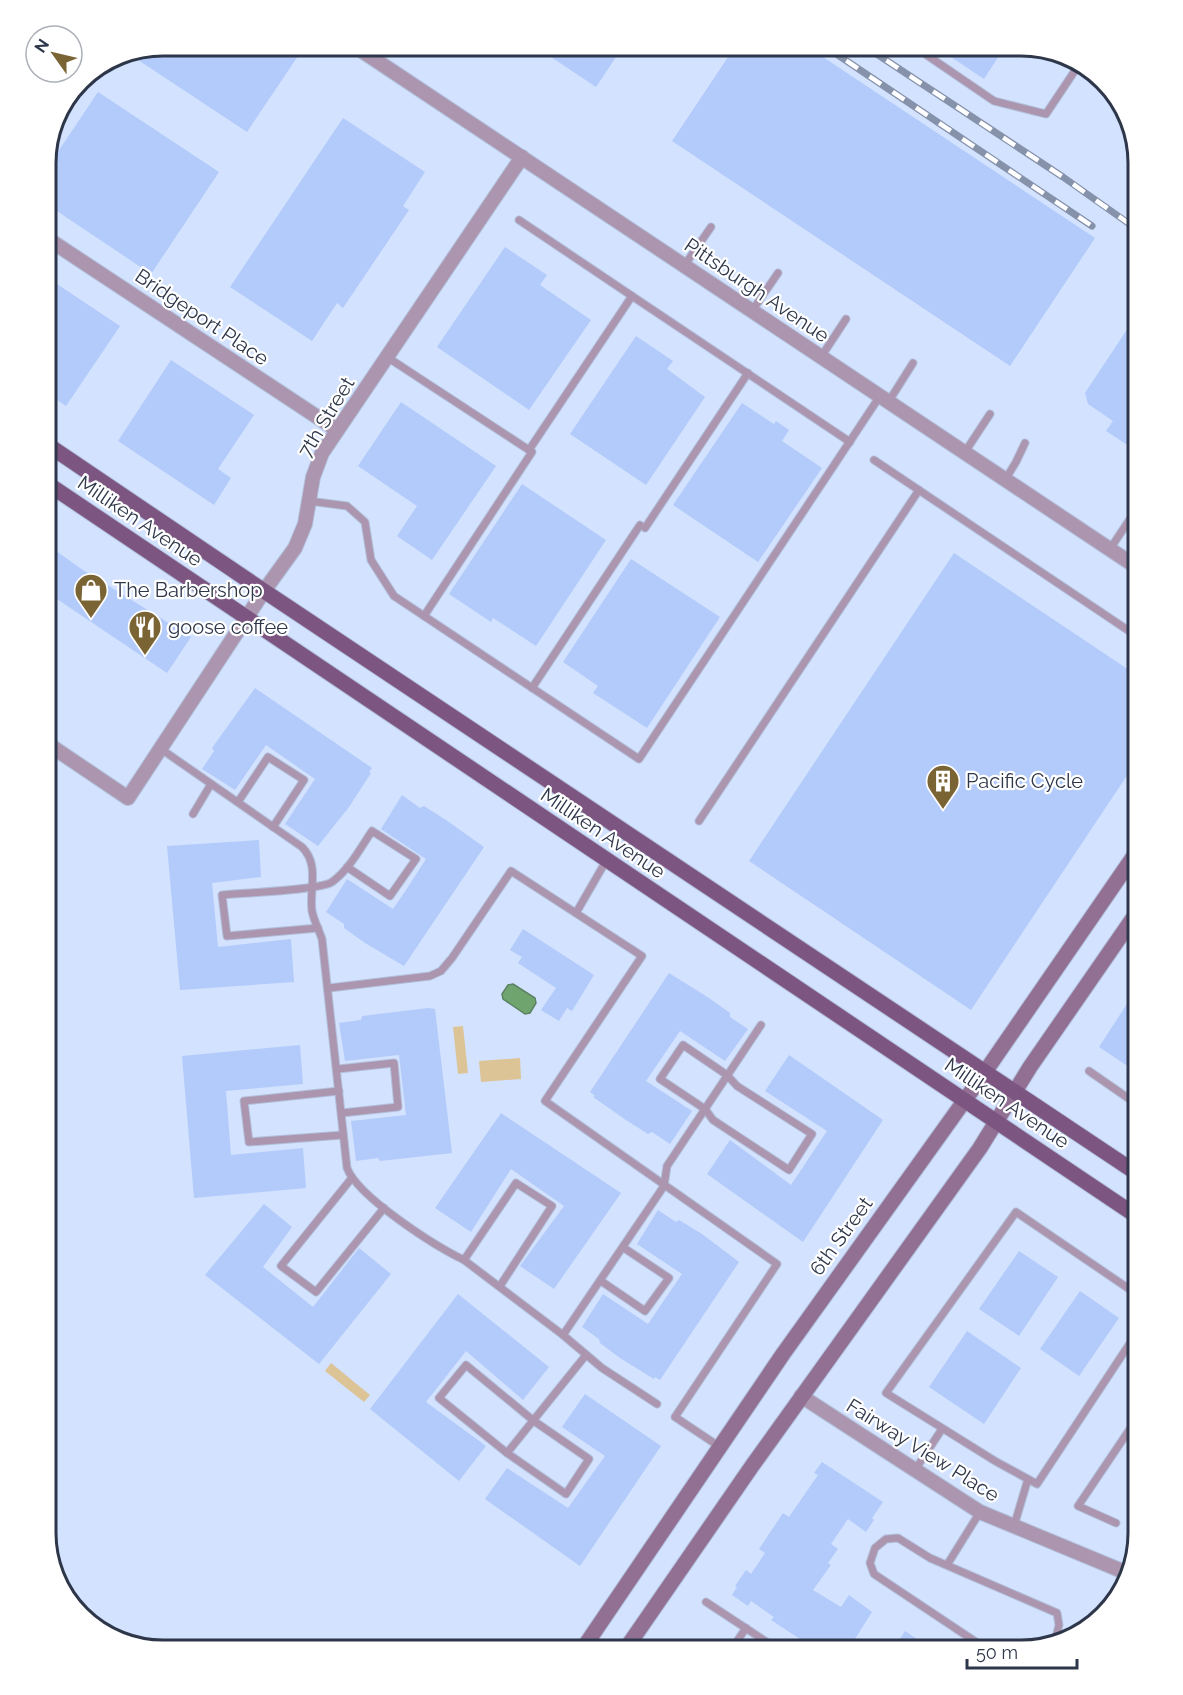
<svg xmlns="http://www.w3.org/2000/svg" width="1183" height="1695" font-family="Raleway,sans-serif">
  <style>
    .park { fill: #dcc497 }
    .water { fill: #70a46e; stroke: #5c8363; stroke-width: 1.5 }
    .building { fill: #b2cbfa }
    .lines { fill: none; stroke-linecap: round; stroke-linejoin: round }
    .lane-casing { stroke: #b2c0db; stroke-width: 9 }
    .street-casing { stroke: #b2c0db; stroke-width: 16 }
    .secondary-casing { stroke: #b2c0db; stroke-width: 17 }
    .primary-casing { stroke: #b2c0db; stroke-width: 17 }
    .lane { stroke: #ac95ae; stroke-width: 7 }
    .street { stroke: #ac95ae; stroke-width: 14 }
    .secondary { stroke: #917094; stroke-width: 15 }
    .primary { stroke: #7d5581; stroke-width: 15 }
    .rail-casing { stroke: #8692aa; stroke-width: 7 }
    .rail { stroke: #fff; stroke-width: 4.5; stroke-dasharray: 14; stroke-linecap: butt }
    .labels { text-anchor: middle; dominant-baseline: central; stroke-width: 4.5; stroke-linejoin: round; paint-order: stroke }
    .street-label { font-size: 20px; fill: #2e374a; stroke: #fff }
    .poi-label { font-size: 20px; fill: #2e374a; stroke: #fff; text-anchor: start }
    .rim { fill: none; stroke: #2e374a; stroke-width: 3 }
  </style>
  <rect width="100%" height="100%" fill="#d3e2ff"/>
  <!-- park -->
  <g class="park">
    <polygon points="463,1026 468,1073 458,1074 453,1027"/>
    <polygon points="520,1058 521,1079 481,1082 479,1061"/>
    <polygon points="331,1363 370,1395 364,1402 325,1371"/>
  </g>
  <!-- water -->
  <polygon class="water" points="513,984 535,998 536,1003 530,1013 525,1014 503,999 502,994 508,985"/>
  <!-- building -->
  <g class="building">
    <polygon points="163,45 295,45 302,50 247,132 126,52"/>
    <polygon points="533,45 624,45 596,87"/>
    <polygon points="736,45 805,45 1095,238 1010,366 672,141"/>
    <polygon points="933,45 1006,45 984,79"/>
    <polygon points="98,92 219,172 151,274 45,203 45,171"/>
    <polygon points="343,118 425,172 403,206 409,210 343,308 337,303 312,341 230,287"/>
    <polygon points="505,247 547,275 540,285 591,320 529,410 437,347"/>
    <polygon points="45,276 120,326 66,406 45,392"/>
    <polygon points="1138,313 1138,438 1132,448 1106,431 1113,421 1088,404 1085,393"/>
    <polygon points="636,336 673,361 667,369 705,397 646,485 570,434"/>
    <polygon points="171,360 254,415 218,469 231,478 214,505 118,441"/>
    <polygon points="401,402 496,466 432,560 397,536 417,506 358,466"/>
    <polygon points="742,403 774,424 776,421 789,430 782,441 822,468 758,562 673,505"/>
    <polygon points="522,484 606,540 536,646 493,618 491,622 449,594"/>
    <polygon points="45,543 80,568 191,637 167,673 45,591"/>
    <polygon points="954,553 1138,676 1138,759 971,1010 749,861"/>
    <polygon points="631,559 720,617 647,728 593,693 598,686 563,662"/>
    <polygon points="255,688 372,768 369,772 371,773 349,807 318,846 285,824 315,779 266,745 235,790 202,769 214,751 212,748"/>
    <polygon points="402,795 420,808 424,806 446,820 484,847 404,966 365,943 344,928 344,924 326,912 347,879 393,909 406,890 426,859 381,829"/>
    <polygon points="259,840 261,877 212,883 218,947 291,939 294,982 180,990 167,846"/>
    <polygon points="523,929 594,975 572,1011 567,1008 559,1021 541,1010 556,988 518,963 522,957 510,950"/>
    <polygon points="669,973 709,998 730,1013 730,1017 748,1029 725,1061 680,1031 646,1081 692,1111 670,1144 652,1132 648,1134 626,1120 593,1097 595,1096 590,1092"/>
    <polygon points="1138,987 1138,1073 1099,1047"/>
    <polygon points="428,1008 435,1009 452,1153 380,1161 378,1158 356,1161 351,1121 406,1115 399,1055 345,1061 339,1023 361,1020 362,1016"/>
    <polygon points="300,1045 303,1084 226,1091 231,1155 303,1148 306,1188 194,1198 182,1056"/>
    <polygon points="789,1055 883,1120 803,1242 707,1174 730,1140 791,1185 827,1131 765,1091"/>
    <polygon points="501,1113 621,1193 554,1289 520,1266 564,1206 511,1169 471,1232 435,1208"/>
    <polygon points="264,1204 292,1227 263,1267 313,1307 359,1248 391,1274 319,1364 205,1275"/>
    <polygon points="658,1210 676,1222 679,1220 702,1234 739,1262 660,1380 655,1377 654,1379 620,1358 600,1343 599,1339 582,1327 603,1294 648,1324 682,1274 637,1244"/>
    <polygon points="1019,1251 1058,1277 1019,1336 979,1309"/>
    <polygon points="1080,1291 1119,1318 1079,1376 1040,1349"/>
    <polygon points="458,1294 549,1367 523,1400 466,1351 426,1402 486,1446 459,1481 370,1409"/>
    <polygon points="967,1331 1021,1368 984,1424 929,1387"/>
    <polygon points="585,1394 661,1446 580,1566 485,1499 507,1468 568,1508 605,1456 562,1427"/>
    <polygon points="822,1462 883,1502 872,1518 874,1520 866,1532 848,1519 831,1544 838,1549 828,1563 831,1565 813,1590 841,1607 849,1595 872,1612 848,1650 812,1650 801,1643 803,1641 771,1620 774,1617 751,1601 748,1606 732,1595 737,1587 735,1586 746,1570 751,1574 765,1553 759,1549 783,1513 789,1517 818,1475 814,1473"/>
    <polygon points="905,1631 933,1650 893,1650"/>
  </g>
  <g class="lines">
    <defs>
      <g id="lane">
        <polyline points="912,45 994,101 1046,114 1080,63"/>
        <polyline points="519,220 632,296"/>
        <polyline points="684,266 711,227"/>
        <polyline points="752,311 778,273"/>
        <polyline points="387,357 529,450 632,296 850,442"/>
        <polyline points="821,357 846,319"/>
        <polyline points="889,401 913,363"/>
        <polyline points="965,452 990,414"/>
        <polyline points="874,460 1138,637"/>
        <polyline points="1005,480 1016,462 1025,443"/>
        <polyline points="309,501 347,506 365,522 371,560 394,596 639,759 880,396"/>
        <polyline points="645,528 748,373"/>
        <polyline points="1110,549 1132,516"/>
        <polyline points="424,616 532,452"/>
        <polyline points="532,688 640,525"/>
        <path d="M 161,749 L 302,847 C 320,865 309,889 312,911 C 314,921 319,930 322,939 L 347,1168 C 358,1197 435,1246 464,1260 L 563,1335 L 602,1368 L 657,1404"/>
        <polyline points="238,802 268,757 304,780 273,827"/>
        <polyline points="193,814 211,784"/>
        <polyline points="699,821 919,490"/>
        <polyline points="576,913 606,861"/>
        <path d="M 318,928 L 227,936 L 222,895 C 241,893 321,890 332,882 C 349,870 361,847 372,831 L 416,859 L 390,896 L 347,867"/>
        <polyline points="329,988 430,976 441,971 452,958 511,871 642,956 545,1101 777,1264 675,1417 720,1447"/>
        <polygon points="683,1045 727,1075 737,1086 812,1134 789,1170 713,1120 705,1109 660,1079"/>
        <polyline points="338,1069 394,1063 398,1107 342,1113"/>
        <polyline points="1089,1071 1138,1105"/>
        <polyline points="339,1091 244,1101 249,1142 343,1135"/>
        <polyline points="351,1179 281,1266 316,1292 384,1208"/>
        <polyline points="464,1260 516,1183 552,1206 500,1286"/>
        <polyline points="601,1281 645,1311 669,1278 624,1248"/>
        <polyline points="1138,1331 1037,1484 995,1461 886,1393 1016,1212 1138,1295"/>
        <polyline points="563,1335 664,1186 667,1166 761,1025"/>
        <polygon points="466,1365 534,1421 589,1459 566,1494 507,1453 439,1398"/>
        <polyline points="507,1453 586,1355"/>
        <polyline points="915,1470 942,1429"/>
        <polyline points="1116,1523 1078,1506 1138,1417"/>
        <polyline points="1014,1526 1028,1479"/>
        <polyline points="947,1565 980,1512"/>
        <polyline points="706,1602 779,1650"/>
        <polyline points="731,1650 746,1628"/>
        <polyline points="988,1650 874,1574 870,1563 875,1548 886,1539 898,1538 930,1558 1057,1613 1059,1625 1055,1641"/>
      </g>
      <g id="street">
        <polyline points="353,45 1138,568"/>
        <polyline points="45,237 337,430"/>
        <polyline points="45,742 128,798 264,591 295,548 305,524 313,477 322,453 522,157"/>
        <polyline points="801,1396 980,1512 1127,1573"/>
      </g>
      <g id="secondary">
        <polyline points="582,1650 783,1354 985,1072 1138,850"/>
        <polyline points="625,1650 752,1466 980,1148 1030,1067 1138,911"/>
      </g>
      <g id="primary">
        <polyline points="45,443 264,591 1138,1174"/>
        <polyline points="45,482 1138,1217"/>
      </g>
    </defs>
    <!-- lane casing -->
    <use href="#lane" class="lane-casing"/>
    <!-- street casing -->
    <use href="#street" class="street-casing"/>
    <!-- secondary casing -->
    <use href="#secondary" class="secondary-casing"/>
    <!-- primary casing -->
    <use href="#primary" class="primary-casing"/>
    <!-- lane -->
    <use href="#lane" class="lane"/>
    <!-- street -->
    <use href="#street" class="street"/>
    <!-- secondary -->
    <use href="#secondary" class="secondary"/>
    <!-- primary -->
    <use href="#primary" class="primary"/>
    <defs>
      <g id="rail">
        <polyline points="823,45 1092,226"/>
        <polyline points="863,45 1063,177 1138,230"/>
      </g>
    </defs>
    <!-- rail casing -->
    <use href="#rail" class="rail-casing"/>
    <!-- rail -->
    <use href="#rail" class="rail"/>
  </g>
  <!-- icons -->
  <defs>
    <symbol id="shop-pin" viewBox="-11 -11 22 30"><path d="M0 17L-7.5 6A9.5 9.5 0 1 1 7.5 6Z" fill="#7b6434" stroke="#fff"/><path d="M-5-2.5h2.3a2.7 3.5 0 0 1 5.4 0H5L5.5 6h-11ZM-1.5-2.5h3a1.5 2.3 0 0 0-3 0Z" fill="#fff"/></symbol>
    <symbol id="restaurant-pin" viewBox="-11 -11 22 30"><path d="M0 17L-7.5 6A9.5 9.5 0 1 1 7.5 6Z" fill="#7b6434" stroke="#fff"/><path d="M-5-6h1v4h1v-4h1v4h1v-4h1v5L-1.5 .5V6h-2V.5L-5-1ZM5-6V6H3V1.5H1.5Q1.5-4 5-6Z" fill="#fff"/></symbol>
    <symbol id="building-pin" viewBox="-11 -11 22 30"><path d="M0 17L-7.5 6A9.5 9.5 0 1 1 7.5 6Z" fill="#7b6434" stroke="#fff"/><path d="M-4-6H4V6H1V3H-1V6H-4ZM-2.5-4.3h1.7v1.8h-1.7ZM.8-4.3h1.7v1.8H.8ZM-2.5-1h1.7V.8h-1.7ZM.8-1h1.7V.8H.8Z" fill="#fff"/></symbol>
  </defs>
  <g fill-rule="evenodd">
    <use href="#shop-pin" x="72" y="571" width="38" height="52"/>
    <use href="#restaurant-pin" x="126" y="608" width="38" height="52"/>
    <use href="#building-pin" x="924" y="762" width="38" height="52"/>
  </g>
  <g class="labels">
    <!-- street labels -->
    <g class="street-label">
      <text transform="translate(757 290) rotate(34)">Pittsburgh Avenue</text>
      <text transform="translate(202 317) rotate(34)">Bridgeport Place</text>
      <text transform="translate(326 417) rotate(-59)">7th Street</text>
      <text transform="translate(140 521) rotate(34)">Milliken Avenue</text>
      <text transform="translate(603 833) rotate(34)">Milliken Avenue</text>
      <text transform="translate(1007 1103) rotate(34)">Milliken Avenue</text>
      <text transform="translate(841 1236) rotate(-54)">6th Street</text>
      <text transform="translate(923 1450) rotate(32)">Fairway View Place</text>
    </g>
    <!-- poi labels -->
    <g class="poi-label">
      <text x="114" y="590">The Barbershop</text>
      <text x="168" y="627">goose coffee</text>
      <text x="966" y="781">Pacific Cycle</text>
    </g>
  </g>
  <!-- crop -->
  <path d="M0 0H1183V1695H0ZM163 56H1021A107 107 0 0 1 1128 163V1533A107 107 0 0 1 1021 1640H163A107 107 0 0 1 56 1533V163A107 107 0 0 1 163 56Z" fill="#fff" fill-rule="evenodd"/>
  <path class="rim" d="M163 56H1021A107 107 0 0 1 1128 163V1533A107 107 0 0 1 1021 1640H163A107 107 0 0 1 56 1533V163A107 107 0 0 1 163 56Z"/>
  <!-- north arrow -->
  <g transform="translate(54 54) rotate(304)"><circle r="28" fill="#ffffff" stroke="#abafb7" stroke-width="1.5"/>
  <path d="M0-4.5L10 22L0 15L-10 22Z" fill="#7b6434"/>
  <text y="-9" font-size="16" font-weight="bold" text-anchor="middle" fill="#2e374a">N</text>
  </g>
  <!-- scale -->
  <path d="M967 1659v9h110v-9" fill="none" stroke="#2e374a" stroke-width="3"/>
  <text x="976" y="1659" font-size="18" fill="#2e374a" stroke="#ffffff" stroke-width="4.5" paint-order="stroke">50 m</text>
</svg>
